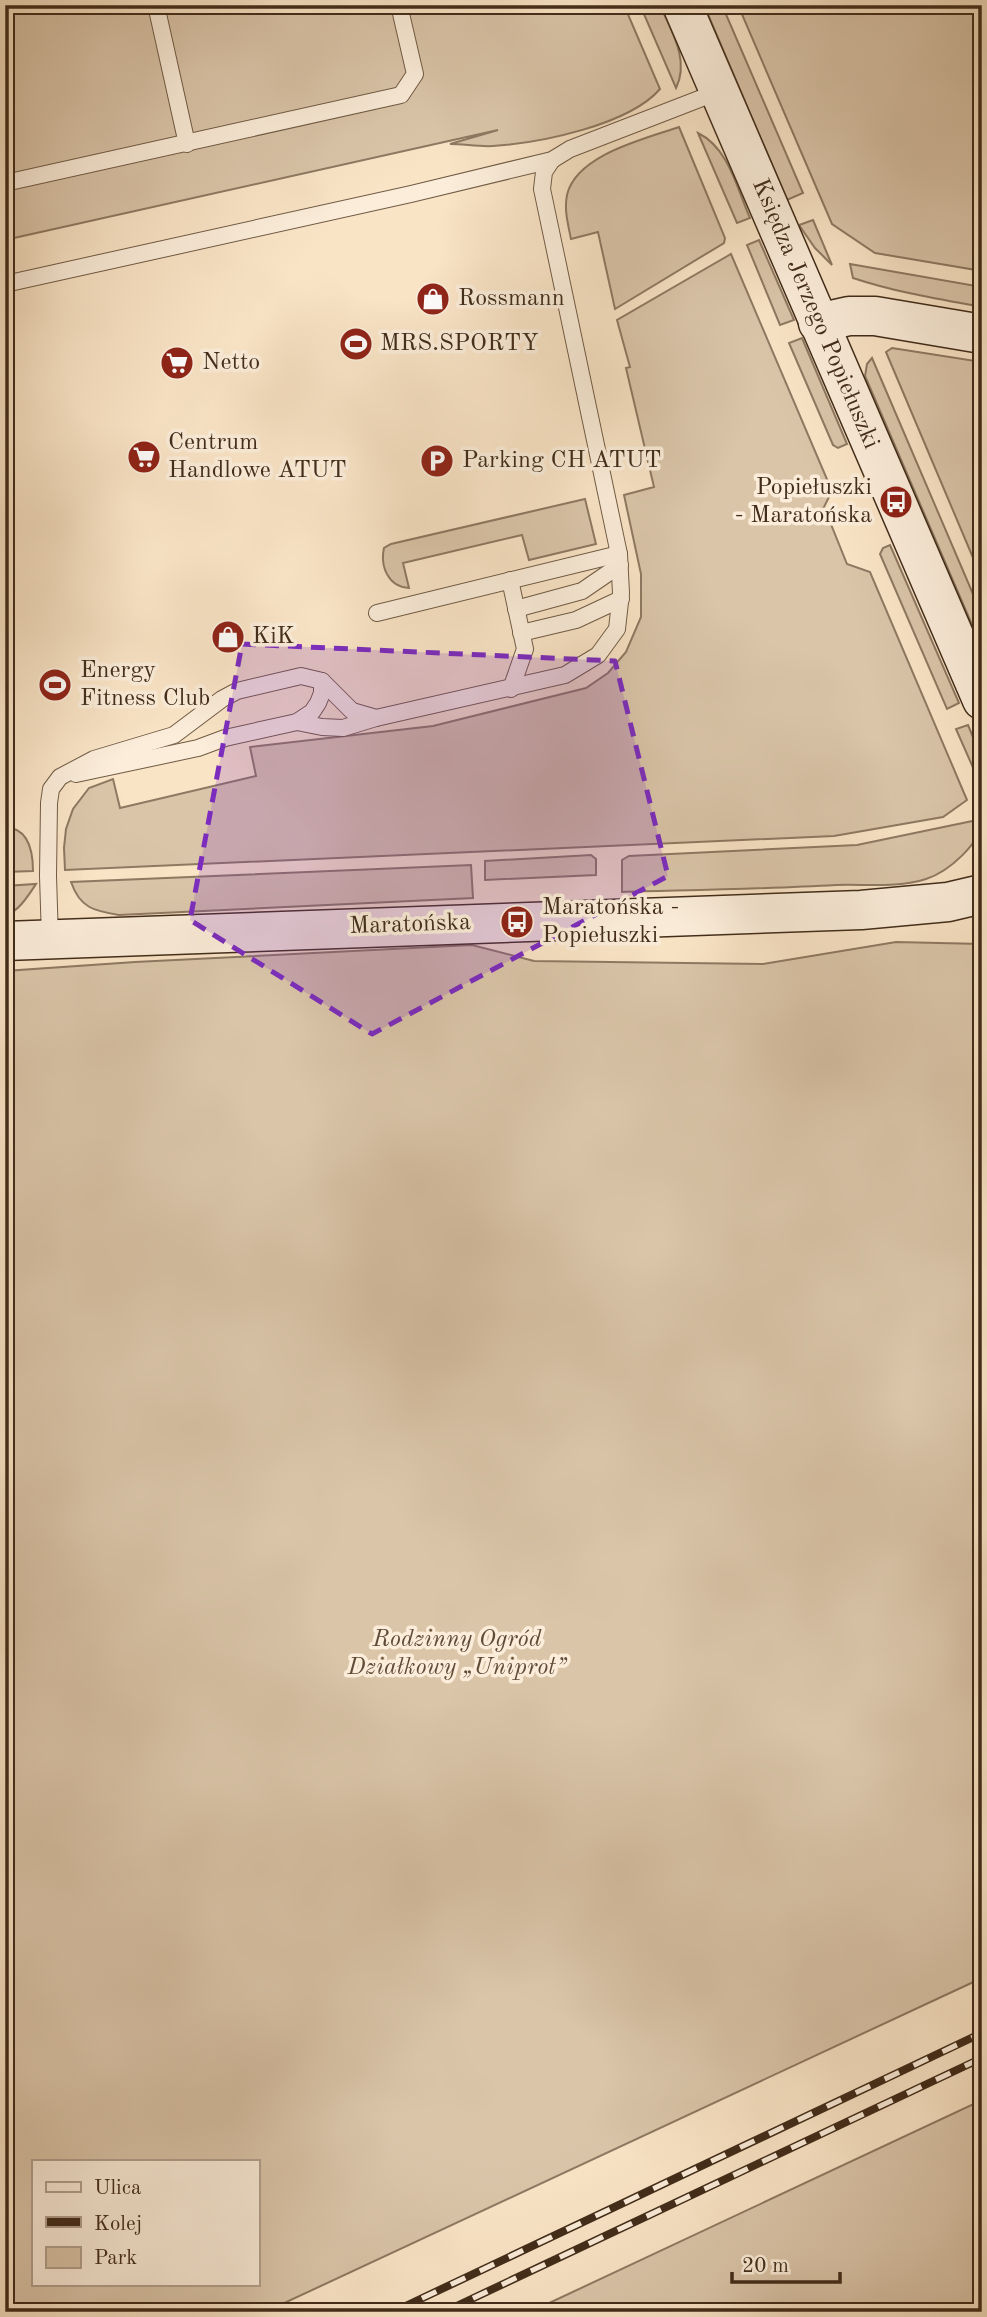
<svg xmlns="http://www.w3.org/2000/svg" width="987" height="2317" font-family="'Old Standard TT',serif">
  <style>
    .green { fill: #dac5a9; stroke: #8e7962; stroke-width: 2; fill-rule: evenodd }
    .lines { fill: none; stroke-linecap: round; stroke-linejoin: round }
    .lane-casing { stroke: #705b45; stroke-width: 18 }
    .secondary-casing { stroke: #422d1a; stroke-width: 41 }
    .lane { stroke: #fbedda; stroke-width: 16 }
    .secondary { stroke: #fbedda; stroke-width: 38 }
    .rail-casing { stroke: #422d1a; stroke-width: 8 }
    .rail { stroke: #fbedda; stroke-width: 5; stroke-dasharray: 16; stroke-linecap: butt }
    .marked { fill: #7b2cbf; fill-opacity: 0.2; stroke: #7b2cbf; stroke-width: 5; stroke-dasharray: 14 9; stroke-linejoin: round }
    .labels { text-anchor: middle; dominant-baseline: central; stroke-width: 7; stroke-linejoin: round; paint-order: stroke }
    .poi-label { font-size: 24px; fill: #422d1a; stroke: #fbedda; text-anchor: start }
    .street-label { font-size: 24px; fill: #422d1a; stroke: #fbedda }
    .park-label { font-size: 24px; font-style: italic; fill: #604b37; stroke: #fbedda }
  </style>
  <rect width="100%" height="100%" fill="#f9e4c6"/>
  <filter id="stains"><feTurbulence type="fractalNoise" baseFrequency=".00286" numOctaves="4"/><feColorMatrix values="0 0 0 0 .2 0 0 0 0 .09 0 0 0 0 .02 0 0 0 .5 -.17"/></filter>
  <radialGradient id="worn" r=".72"><stop offset=".6" stop-color="#630" stop-opacity="0"/><stop offset="1" stop-color="#630" stop-opacity=".3"/></radialGradient>
  <!-- green -->
  <g class="green">
    <path d="M 5,5 L 624,5 L 660,89 C 629,125 540,143 493,146 C 479,147 464,144 450,144 L 498,130 L 5,240 Z"/>
    <path d="M 640,5 L 660,5 C 671,31 690,60 676,88 Z"/>
    <polygon points="704,5 722,5 803,193 787,200"/>
    <polygon points="738,5 982,5 982,271 875,253 832,224"/>
    <path d="M 679,127 L 725,238 L 724,243 L 615,309 L 598,232 L 571,239 C 568,224 564,210 567,195 C 576,155 644,139 679,127 Z"/>
    <path d="M 698,133 C 729,148 737,189 750,218 L 737,223 Z"/>
    <polygon points="813,220 832,265 815,248 799,225"/>
    <polygon points="759,240 794,320 780,325 747,245"/>
    <polygon points="731,254 832,491 824,507 847,564 870,572 967,800 943,817 834,836 65,870 64,848 66,829 73,809 89,788 113,779 120,808 256,776 250,747 433,726 586,688 608,673 626,652 641,617 641,574 624,495 654,487 626,368 630,367 617,320"/>
    <path d="M 850,264 L 982,287 L 982,307 C 938,299 895,292 853,278 Z"/>
    <polygon points="802,338 847,444 838,448 833,445 789,343"/>
    <polygon points="892,348 982,362 982,579 886,352"/>
    <polygon points="872,358 982,615 982,648 865,376 867,364"/>
    <path d="M 585,499 L 596,544 L 529,560 L 522,535 L 403,563 L 409,588 C 388,587 380,566 384,548 L 391,544 Z"/>
    <polygon points="890,545 959,703 947,709 880,554 883,548"/>
    <polygon points="968,725 982,759 982,788 956,729"/>
    <path d="M 982,819 C 982,843 948,872 926,879 C 899,888 865,884 836,885 C 765,889 693,890 622,892 L 622,860 L 629,856 L 857,845 Z"/>
    <path d="M 5,827 C 29,828 33,852 33,871 L 5,872 Z"/>
    <polygon points="591,855 596,859 596,875 485,880 485,861"/>
    <path d="M 471,865 L 473,898 L 119,915 C 94,911 80,908 71,882 Z"/>
    <path d="M 36,884 C 28,896 19,911 5,916 L 5,886 Z"/>
    <path d="M 896,942 L 982,944 L 982,1978 L 265,2312 L 5,2312 L 5,971 L 135,962 L 472,945 L 534,961 L 763,964 ZM 257,2161 L 257,2284 L 33,2284 L 33,2161 Z"/>
    <polygon points="982,2100 982,2312 530,2312"/>
  </g>
  <g class="lines">
    <defs>
      <g id="lane">
        <polyline points="156,5 187,144"/>
        <polyline points="5,183 401,95 415,74 399,5"/>
        <polyline points="5,284 411,194 552,160 570,149 720,91"/>
        <polyline points="510,580 525,649 511,689"/>
        <polyline points="516,609 582,591 620,565"/>
        <polyline points="377,613 619,554"/>
        <polyline points="521,633 576,620 621,599"/>
        <polyline points="297,722 322,727 343,728 376,718 565,675 598,655 617,629 621,593 619,554 542,189 544,172 552,160"/>
        <polyline points="76,774 198,748 225,738 297,722 312,712 318,703 322,693 322,681"/>
        <polyline points="50,939 48,876 49,803 51,789 60,777 94,759 174,735 222,699 237,691 301,676 322,681 352,711 376,718"/>
      </g>
      <g id="secondary">
        <polyline points="682,5 982,700"/>
        <polyline points="818,323 849,316 875,316 982,334"/>
        <polyline points="5,941 861,910 948,902 982,894"/>
      </g>
    </defs>
    <!-- lane casing -->
    <use href="#lane" class="lane-casing"/>
    <!-- secondary casing -->
    <use href="#secondary" class="secondary-casing"/>
    <!-- lane -->
    <use href="#lane" class="lane"/>
    <!-- secondary -->
    <use href="#secondary" class="secondary"/>
    <defs>
      <g id="rail">
        <polyline points="393,2312 982,2033"/>
        <polyline points="444,2312 982,2058"/>
      </g>
    </defs>
    <!-- rail casing -->
    <use href="#rail" class="rail-casing"/>
    <!-- rail -->
    <use href="#rail" class="rail"/>
  </g>
  <!-- marked area -->
  <path class="marked" d="M 242,644 L 615,661 L 668,876 L 372,1034 L 190,920 Z"/>
  <!-- icons -->
  <defs>
    <symbol id="shop-disc" viewBox="-11 -11 22 22"><circle r="9.5" fill="#8f2418" stroke="#fbedda"/><path d="M-5-2.5h2.3a2.7 3.5 0 0 1 5.4 0H5L5.5 6h-11ZM-1.5-2.5h3a1.5 2.3 0 0 0-3 0Z" fill="#fff"/></symbol>
    <symbol id="stadium-disc" viewBox="-11 -11 22 22"><circle r="9.5" fill="#8f2418" stroke="#fbedda"/><path d="M0-5a6.5 5 0 1 0 0 10a6.5 5 0 1 0 0-10ZM-3.5-1.8h7v3.6h-7Z" fill="#fff"/></symbol>
    <symbol id="supermarket-disc" viewBox="-11 -11 22 22"><circle r="9.5" fill="#8f2418" stroke="#fbedda"/><path d="M-6-5.5h2.5l.6 2H6L4.5 2H-2.5L-4.4-4H-6ZM-1.5 3.2a1.3 1.3 0 1 0 .1 0ZM3 3.2a1.3 1.3 0 1 0 .1 0Z" fill="#fff"/></symbol>
    <symbol id="parking-disc" viewBox="-11 -11 22 22"><circle r="9.5" fill="#8f2418" stroke="#fbedda"/><path d="M-3.5-5.5H1a3.5 3.5 0 0 1 0 7H-1V5.5H-3.5ZM-1-3.4V-.6H.8a1.4 1.4 0 0 0 0-2.8Z" fill="#fff"/></symbol>
    <symbol id="bus-disc" viewBox="-11 -11 22 22"><circle r="9.5" fill="#8f2418" stroke="#fbedda"/><path d="M-5-6H5V4H4V6H2V4H-2V6H-4V4H-5ZM-3.5-4V0h7V-4ZM-3.5 1.2v1.5H-2V1.2ZM2 1.2v1.5H3.5V1.2Z" fill="#fff"/></symbol>
  </defs>
  <g fill-rule="evenodd">
    <use href="#shop-disc" x="414" y="280" width="38" height="38"/>
    <use href="#stadium-disc" x="337" y="325" width="38" height="38"/>
    <use href="#supermarket-disc" x="158" y="344" width="38" height="38"/>
    <use href="#supermarket-disc" x="125" y="438" width="38" height="38"/>
    <use href="#parking-disc" x="418" y="442" width="38" height="38"/>
    <use href="#bus-disc" x="877" y="483" width="38" height="38"/>
    <use href="#shop-disc" x="209" y="618" width="38" height="38"/>
    <use href="#stadium-disc" x="36" y="666" width="38" height="38"/>
    <use href="#bus-disc" x="498" y="903" width="38" height="38"/>
  </g>
  <g class="labels">
    <!-- poi labels -->
    <g class="poi-label">
      <text x="458" y="299">Rossmann</text>
      <text x="380" y="344">MRS.SPORTY</text>
      <text x="202" y="363">Netto</text>
      <text x="168" y="443">Centrum<tspan x="168" dy="28">Handlowe ATUT</tspan></text>
      <text x="462" y="461">Parking CH ATUT</text>
      <text x="872" y="488" text-anchor="end">Popiełuszki<tspan x="872" dy="28">- Maratońska</tspan></text>
      <text x="252" y="637">KiK</text>
      <text x="80" y="671">Energy<tspan x="80" dy="28">Fitness Club</tspan></text>
      <text x="542" y="908">Maratońska -<tspan x="542" dy="28">Popiełuszki</tspan></text>
    </g>
    <!-- street labels -->
    <g class="street-label">
      <text transform="translate(815 314) rotate(67)">Księdza Jerzego Popiełuszki</text>
      <text transform="translate(410 925) rotate(-2)">Maratońska</text>
    </g>
    <!-- park labels -->
    <g class="park-label">
      <text x="457" y="1640">Rodzinny Ogród<tspan x="457" dy="28">Działkowy „Uniprot”</tspan></text>
    </g>
  </g>
  <!-- margin -->
  <rect width="987" height="2317" fill="none" stroke="#f9e4c6" stroke-width="28"/>
  <rect x="7" y="7" width="973" height="2303" fill="none" stroke="#422d1a" stroke-width="3.5"/>
  <rect x="14" y="14" width="959" height="2289" fill="none" stroke="#422d1a" stroke-width="2"/>
  <!-- legend -->
  <rect x="32" y="2160" width="228" height="126" fill="#fbedda" stroke="#b1a08d" stroke-width="2"/>
  <rect x="46" y="2182" width="35" height="10" fill="#fbedda" stroke="#b1a08d" stroke-width="2"/>
  <text x="94" y="2194" font-size="21" fill="#422d1a">Ulica</text>
  <rect x="46" y="2217" width="35" height="10" fill="#422d1a" stroke="#b1a08d" stroke-width="2"/>
  <text x="94" y="2230" font-size="21" fill="#422d1a">Kolej</text>
  <rect x="46" y="2247" width="35" height="21" fill="#dac5a9" stroke="#b1a08d" stroke-width="2"/>
  <text x="94" y="2264" font-size="21" fill="#422d1a">Park</text>
  <!-- scale -->
  <path d="M732 2272v10h108v-10" fill="none" stroke="#422d1a" stroke-width="3.5"/>
  <text x="742" y="2272" font-size="21" fill="#422d1a" stroke="#fbedda" stroke-width="5" paint-order="stroke">20 m</text>
  <rect width="100%" height="100%" filter="url(#stains)"/>
  <rect width="100%" height="100%" fill="url(#worn)"/>
</svg>
